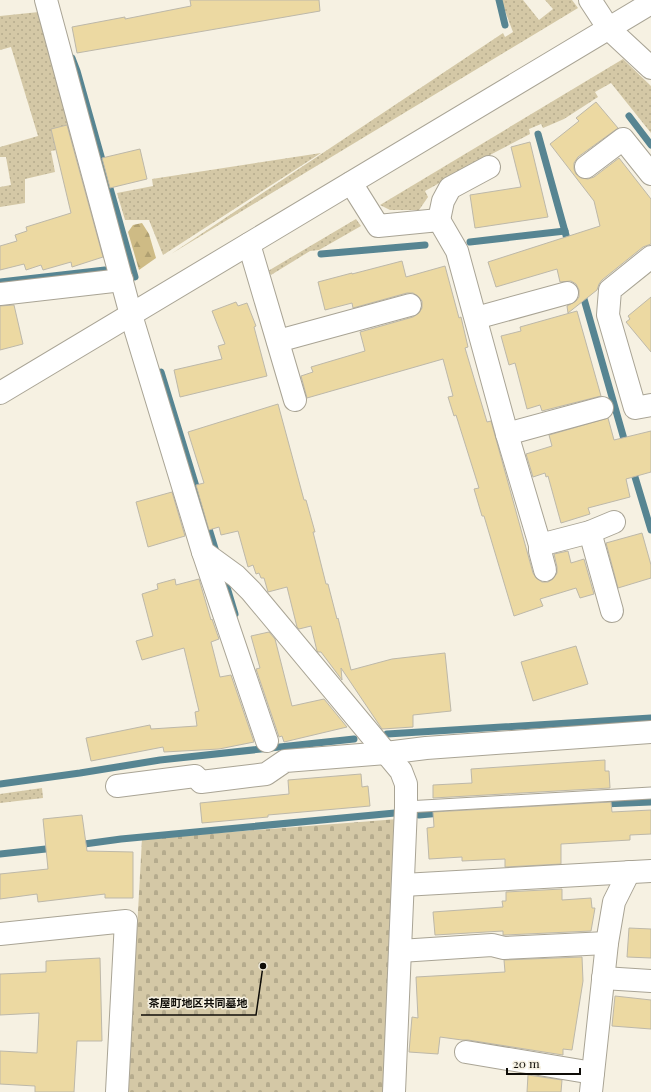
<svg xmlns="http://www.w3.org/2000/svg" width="651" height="1092" font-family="'Playfair Display','Noto Sans JP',serif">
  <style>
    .grass { fill: url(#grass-dots) }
    .forest { fill: url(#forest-firs) }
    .cemetery { fill: url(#cemetery-stones) }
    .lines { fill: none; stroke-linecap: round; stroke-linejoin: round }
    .stream { stroke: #578592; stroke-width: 7 }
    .building { fill: #ecd9a2; stroke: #bdb8a9 }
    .service-casing { stroke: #a9a495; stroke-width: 13 }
    .minor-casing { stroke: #a9a495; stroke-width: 24 }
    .tertiary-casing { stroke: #a9a495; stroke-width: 24 }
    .service { stroke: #fff; stroke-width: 11 }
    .minor { stroke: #fff; stroke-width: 22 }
    .tertiary { stroke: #fff; stroke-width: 22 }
    .leader { fill: none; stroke: #0f0d08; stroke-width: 1.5 }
    .callout-dot { fill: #0f0d08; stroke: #f6f1e2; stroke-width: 1.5 }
    .callout-label { font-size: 11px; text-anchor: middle; font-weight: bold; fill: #0f0d08; stroke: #f6f1e2; stroke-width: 3; stroke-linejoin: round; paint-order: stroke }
  </style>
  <defs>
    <pattern id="grass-dots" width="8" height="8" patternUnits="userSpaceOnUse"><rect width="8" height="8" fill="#d4c8a6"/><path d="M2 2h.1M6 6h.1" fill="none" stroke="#b5ab8d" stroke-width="1.8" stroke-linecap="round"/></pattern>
    <pattern id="forest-firs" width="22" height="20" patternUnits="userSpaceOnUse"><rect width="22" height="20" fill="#cebb85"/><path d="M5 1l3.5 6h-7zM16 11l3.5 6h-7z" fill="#b0a071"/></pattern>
    <pattern id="cemetery-stones" width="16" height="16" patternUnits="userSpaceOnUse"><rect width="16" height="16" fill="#d4c8a6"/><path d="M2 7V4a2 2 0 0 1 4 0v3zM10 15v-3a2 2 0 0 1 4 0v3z" fill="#b5ab8d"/></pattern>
  </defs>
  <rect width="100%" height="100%" fill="#f6f1e2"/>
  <!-- grass -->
  <g class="grass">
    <polygon points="501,0 523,0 539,20 553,9 545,0 572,0 578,8 171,254 503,33 505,37 513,32"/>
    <polygon points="39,12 77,146 51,151 55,172 25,179 25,203 0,207 0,187 11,185 6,157 0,157 0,147 38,136 11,47 0,50 0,16"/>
    <polygon points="623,59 651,86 651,133 611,83 595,92 598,97 564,119 543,128 541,124 529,129 530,134 488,156 425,191 428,197 419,210 390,210 380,205"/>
    <polygon points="321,153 163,255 149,220 125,220 117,193 153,186 152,179"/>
    <polygon points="356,219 361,226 319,250 310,251 271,275 268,271"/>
    <polygon points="42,788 43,798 0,803 0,794"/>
  </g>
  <!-- forest -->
  <polygon class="forest" points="142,223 149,234 156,258 139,270 128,232 133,225"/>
  <!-- cemetery -->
  <polygon class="cemetery" points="398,819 384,1092 128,1092 142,839"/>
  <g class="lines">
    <!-- stream -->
    <g class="stream">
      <polyline points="499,0 505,25"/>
      <polyline points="72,58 77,71 135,277"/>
      <polyline points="629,116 651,145"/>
      <polyline points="538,134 569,246"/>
      <polyline points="470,242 565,231"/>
      <polyline points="321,254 425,245"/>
      <polyline points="0,282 105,270"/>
      <polyline points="582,292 626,446"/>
      <polyline points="161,372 217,555"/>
      <polyline points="632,467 651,530"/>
      <polyline points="223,574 235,614"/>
      <polyline points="387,734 651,718"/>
      <polyline points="0,784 80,773 160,760 354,739"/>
      <polyline points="603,804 651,802"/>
      <polyline points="419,815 441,813"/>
      <polyline points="77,845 121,839 395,813"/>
      <polyline points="0,854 55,848"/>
    </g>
  </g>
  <!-- building -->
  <g class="building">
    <polygon points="190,0 319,0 320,11 77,53 72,27 125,17 125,19 191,6"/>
    <polygon points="596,102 618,128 578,157 574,163 574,169 576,174 581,178 588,179 594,177 619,158 651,199 651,244 643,247 602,280 599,284 597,290 568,313 567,306 576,301 579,297 579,290 576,284 571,281 560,282 557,269 496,287 488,262 600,226 594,201 550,144 579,121 576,118"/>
    <polygon points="67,125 103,257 72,267 71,262 43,270 41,265 26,270 24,264 0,270 0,246 17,241 15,235 27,231 26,227 71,213 51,129"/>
    <polygon points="530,142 548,217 475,228 470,195 521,187 511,147"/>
    <polygon points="140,149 147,179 110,188 102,158"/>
    <polygon points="402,261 406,277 445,266 459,318 461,317 468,347 465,348 487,422 491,421 533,573 536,578 542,582 548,582 553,579 557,573 557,567 554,554 568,551 571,563 584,559 594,594 580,598 576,588 540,599 543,606 514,616 484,516 482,516 474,489 479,488 456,415 454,416 448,397 453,396 443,359 307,398 301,376 313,372 311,367 365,351 360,332 413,317 419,313 422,308 422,301 418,296 413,293 407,293 353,308 352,303 325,310 318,282 352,273 352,274"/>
    <polygon points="651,297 651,352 626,322 630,319 628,316"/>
    <polygon points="236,302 238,306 247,303 256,326 254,327 267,376 180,397 174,370 222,359 218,346 225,344 212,311"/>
    <polygon points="14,305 23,344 0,350 0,306"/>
    <polygon points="577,311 601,396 542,411 540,405 527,409 515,363 509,365 501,336 521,331 520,327"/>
    <polygon points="278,404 304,500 306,500 315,532 313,532 326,584 328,584 337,619 338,618 351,670 392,659 445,653 451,711 413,715 413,727 382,729 341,668 342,680 321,652 318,652 317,651 311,626 299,629 297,627 287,587 268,592 264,578 261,578 259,573 256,574 253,565 248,567 238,531 221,535 219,527 209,530 196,485 204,483 188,432"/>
    <polygon points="608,418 614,440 651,431 651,472 626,479 630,497 588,508 590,514 561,523 548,476 546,477 545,473 533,477 526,454 552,446 549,435"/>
    <polygon points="172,492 185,536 148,547 136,502"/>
    <polygon points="642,533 651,565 651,578 618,588 606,543"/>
    <polygon points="175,579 176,585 199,579 211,620 212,619 219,639 211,642 220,677 231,675 254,742 219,749 164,752 163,747 91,761 86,738 150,725 151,729 197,726 195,712 199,711 184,648 142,660 136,641 153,636 142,594 158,589 157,584"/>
    <polygon points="269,632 275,639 292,706 324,699 347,727 284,742 282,736 279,737 256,669 260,668 251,636"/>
    <polygon points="576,646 588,684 533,701 521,662"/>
    <polygon points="605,760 605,771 609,771 610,788 433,798 433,785 472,783 471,769"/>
    <polygon points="361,774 362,787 368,786 370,806 268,815 268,817 202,823 200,803 289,794 288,780"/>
    <polygon points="611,802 612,812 651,810 651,834 630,835 630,840 561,844 561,864 505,867 505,859 462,861 462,857 429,859 427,828 434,827 433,812"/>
    <polygon points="82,815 87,851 133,852 133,898 105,898 105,894 38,902 37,894 0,899 0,874 48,869 43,819"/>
    <polygon points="562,889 562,900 591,898 592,908 595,908 591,931 505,935 503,935 503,931 435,935 433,912 503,907 502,901 506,901 506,892"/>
    <polygon points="629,928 651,929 651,958 627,957"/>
    <polygon points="582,957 583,981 572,1050 563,1049 563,1055 468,1040 462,1040 440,1037 438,1054 409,1052 412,1017 418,1018 416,977 505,972 504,960"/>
    <polygon points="100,958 102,1041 77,1041 74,1092 35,1092 35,1086 0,1084 0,1051 37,1053 39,1013 0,1015 0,974 46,972 46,961"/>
    <polygon points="615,996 651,1000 651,1029 612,1026"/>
    <polygon points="528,1075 562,1080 561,1092 527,1092"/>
  </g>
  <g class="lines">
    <defs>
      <polyline id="service" points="406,807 651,793"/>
      <g id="minor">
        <polyline points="46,0 131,315 203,552 236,576 251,591 401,771 406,784 406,807 394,1092"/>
        <polyline points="590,0 609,29 651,68"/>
        <polyline points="586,167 623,139 651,174"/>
        <polyline points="351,183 378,226 439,220 457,251 507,434 540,545 590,532 614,522"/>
        <polyline points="439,220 443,201 450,188 489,167"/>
        <polyline points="249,244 295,400"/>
        <polyline points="651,257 610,290 608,315 635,408 651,405"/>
        <polyline points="0,294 122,280"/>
        <polyline points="476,318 567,293"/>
        <polyline points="278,341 410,305"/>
        <polyline points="507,434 602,408"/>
        <polyline points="590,532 612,611"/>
        <polyline points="540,545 540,551 545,570"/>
        <polyline points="203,552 267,741"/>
        <polyline points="117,786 195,776 201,782 266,774 285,761 386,753 426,748 651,732"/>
        <polyline points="403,885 651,871"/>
        <polyline points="0,934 126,921 117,1092"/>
        <polyline points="400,951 492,945 504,948 607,943"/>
        <polyline points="603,978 651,981"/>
        <polyline points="466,1052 593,1073"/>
        <polyline points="591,1092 607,943 614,902 629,872"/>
      </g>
      <polyline id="tertiary" points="0,393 651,3"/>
    </defs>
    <!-- service casing -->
    <use href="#service" class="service-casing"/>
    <!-- minor casing -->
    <use href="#minor" class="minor-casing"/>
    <!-- tertiary casing -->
    <use href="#tertiary" class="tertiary-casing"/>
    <!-- service -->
    <use href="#service" class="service"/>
    <!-- minor -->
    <use href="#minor" class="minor"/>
    <!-- tertiary -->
    <use href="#tertiary" class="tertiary"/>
  </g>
  <!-- callouts -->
  <path class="leader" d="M263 966L256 1015H141"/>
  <circle class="callout-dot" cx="263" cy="966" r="4"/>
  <g class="callout-label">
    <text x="198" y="1007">茶屋町地区共同墓地</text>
  </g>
  <!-- scale -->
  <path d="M507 1068v6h73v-6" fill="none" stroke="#0f0d08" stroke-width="2"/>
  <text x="513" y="1068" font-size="12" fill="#0f0d08" stroke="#f6f1e2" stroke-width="3" paint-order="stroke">20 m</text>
</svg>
